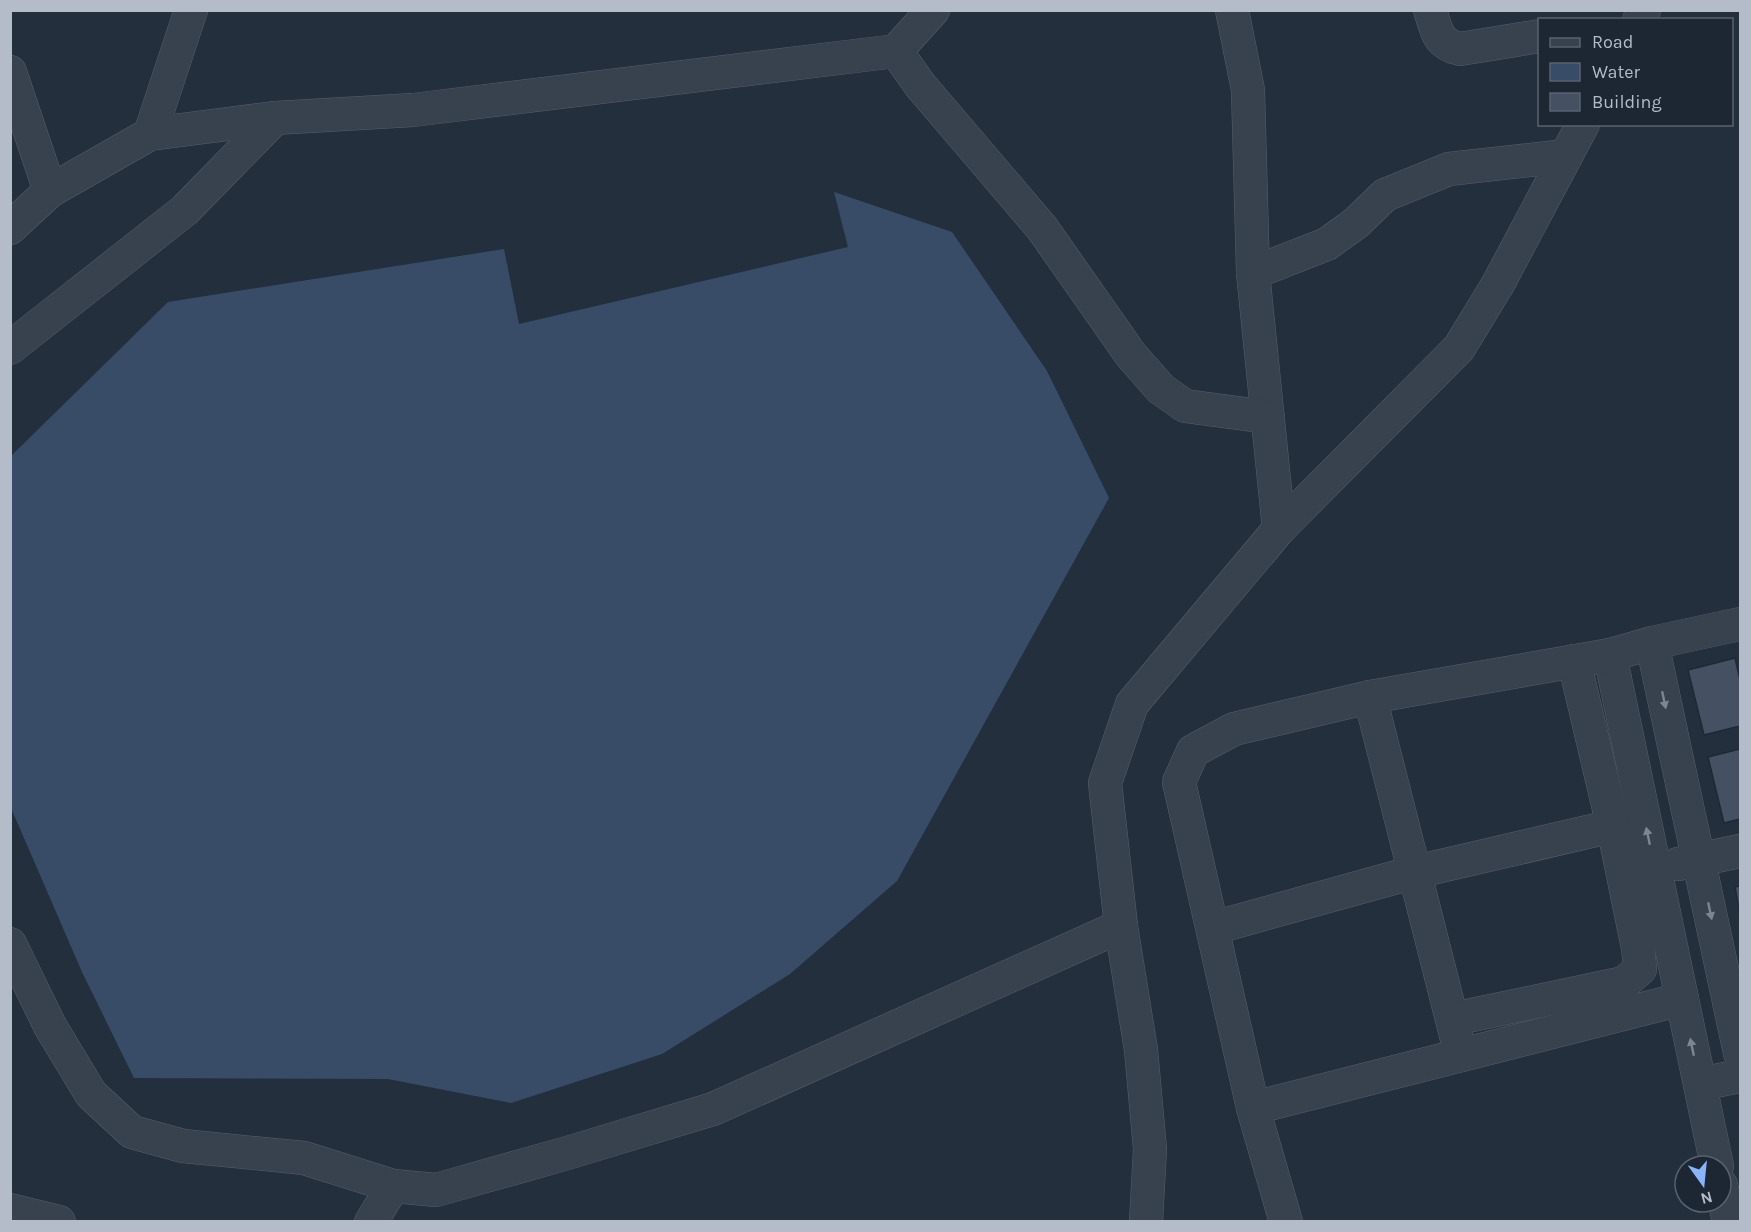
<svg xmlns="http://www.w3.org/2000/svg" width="1751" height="1232" font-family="Karla,sans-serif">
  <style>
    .water { fill: #394c67 }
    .building { fill: #455162; stroke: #1f2835; stroke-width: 1.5 }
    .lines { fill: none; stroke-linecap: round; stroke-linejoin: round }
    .minor-casing { stroke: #565f6c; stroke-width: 34 }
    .minor { stroke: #38414e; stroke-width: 33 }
    .oneway { fill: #7c8592 }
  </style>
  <rect width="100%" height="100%" fill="#242f3e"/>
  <!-- water -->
  <polygon class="water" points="834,192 952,232 1047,371 1109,498 897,881 790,974 662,1054 511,1103 388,1079 134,1078 82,972 11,808 11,456 168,302 504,249 519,324 848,247"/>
  <!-- building -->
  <g class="building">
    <polygon points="1735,658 1740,680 1740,726 1704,735 1688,670"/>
    <polygon points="1740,749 1740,819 1724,823 1708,757"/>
    <polygon points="1740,886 1740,915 1735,887"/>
  </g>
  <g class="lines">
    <defs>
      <g id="minor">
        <polyline points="1232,10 1248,90 1253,273 1279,529"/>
        <path d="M 1430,10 C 1437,31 1437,44 1460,49 L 1540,36"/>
        <polyline points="1639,20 1644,10"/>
        <polyline points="896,51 933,10"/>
        <polyline points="10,72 50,191 10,228"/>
        <polyline points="150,134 191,10"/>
        <polyline points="50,191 150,134 275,118 413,110 896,51 920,85 1042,228 1131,355 1161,389 1185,406 1268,417"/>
        <polyline points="1253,273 1327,244 1356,223 1385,195 1449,169 1566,156"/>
        <polyline points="10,348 185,210 275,118"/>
        <polyline points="1652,643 1740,1053"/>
        <polyline points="1610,655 1717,1166"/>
        <polyline points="1370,697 1461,1055"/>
        <polyline points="1678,864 1740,851"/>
        <polyline points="1213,928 1415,872 1613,826 1574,661"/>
        <polyline points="10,944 50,1026 91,1094 132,1132 183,1146 304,1158 393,1186 436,1190 564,1154 713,1109 1121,926"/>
        <polyline points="1453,1019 1624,983 1640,969 1638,948 1613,826"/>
        <polyline points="1700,1084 1740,1076"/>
        <polyline points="1253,1108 1682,999"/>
        <polyline points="1721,1185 1729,1222"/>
        <polyline points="10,1210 59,1222"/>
        <polyline points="371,1222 393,1186"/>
        <polyline points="1146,1222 1150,1149 1141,1050 1121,926 1105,783 1132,704 1279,529 1459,348 1498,284 1583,124"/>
        <polyline points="1286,1222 1253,1108 1179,782 1193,751 1234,729 1370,697 1610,655 1652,643 1740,624"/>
      </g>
    </defs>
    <!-- minor casing -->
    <use href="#minor" class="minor-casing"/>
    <!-- minor -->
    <use href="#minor" class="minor"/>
  </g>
  <!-- one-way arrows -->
  <defs><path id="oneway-solid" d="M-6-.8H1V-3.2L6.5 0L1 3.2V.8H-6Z" transform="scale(1.5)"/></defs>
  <g class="oneway">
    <use href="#oneway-solid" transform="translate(1664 700) rotate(78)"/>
    <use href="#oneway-solid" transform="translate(1648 836) rotate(-102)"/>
    <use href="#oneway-solid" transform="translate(1710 911) rotate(78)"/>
    <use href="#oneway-solid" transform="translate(1692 1047) rotate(-102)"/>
  </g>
  <!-- border -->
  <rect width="1751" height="1232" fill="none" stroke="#b4bcc9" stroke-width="24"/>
  <!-- legend -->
  <rect x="1538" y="18" width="195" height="108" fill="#1d2633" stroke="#59626f" stroke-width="1.5"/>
  <rect x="1550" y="38" width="30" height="9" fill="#38414e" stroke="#59626f" stroke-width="1.5"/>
  <text x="1592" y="48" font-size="18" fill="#b4bcc9">Road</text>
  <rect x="1550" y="63" width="30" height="18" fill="#394c67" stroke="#59626f" stroke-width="1.5"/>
  <text x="1592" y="78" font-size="18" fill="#b4bcc9">Water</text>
  <rect x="1550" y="93" width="30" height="18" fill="#455162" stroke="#59626f" stroke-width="1.5"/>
  <text x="1592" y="108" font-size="18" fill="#b4bcc9">Building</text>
  <!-- north arrow -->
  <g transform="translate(1703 1184) rotate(165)"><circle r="28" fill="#1d2633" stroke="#59626f" stroke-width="1.5"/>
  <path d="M0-4.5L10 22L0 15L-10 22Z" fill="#8ab4f8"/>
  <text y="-9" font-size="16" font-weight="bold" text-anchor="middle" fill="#b4bcc9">N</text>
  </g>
</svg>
